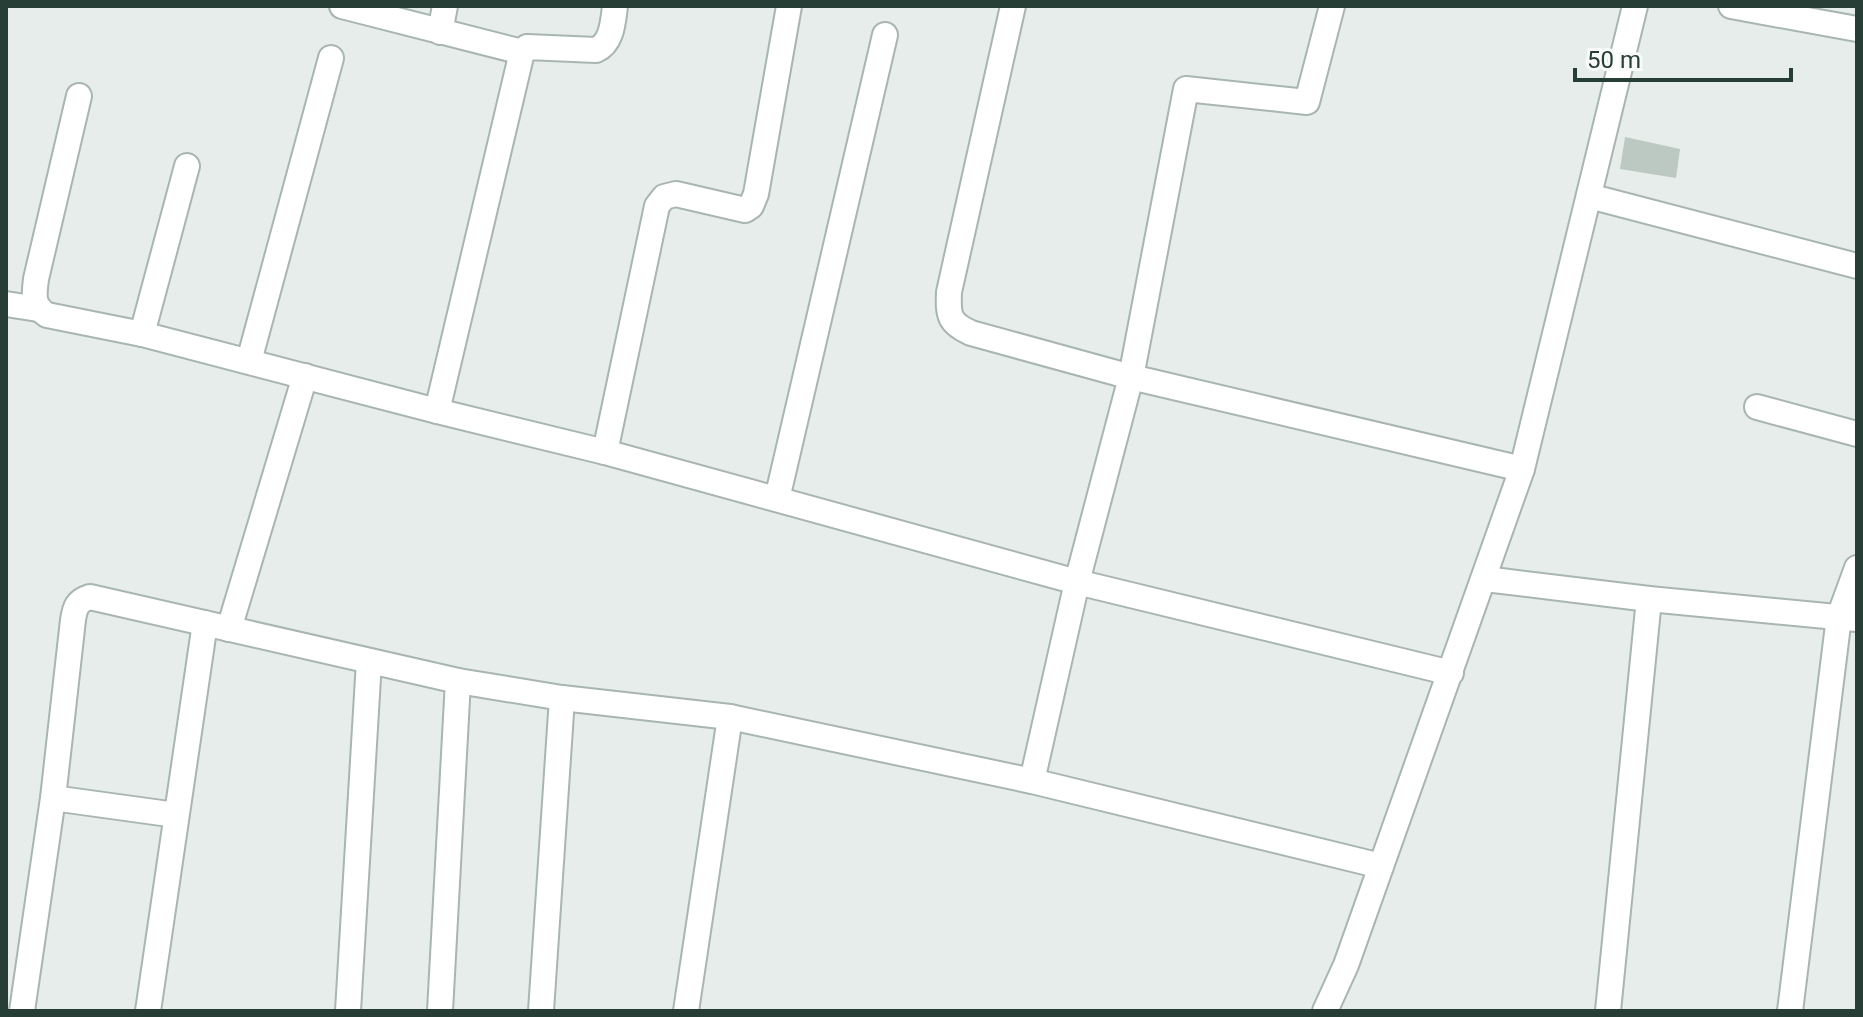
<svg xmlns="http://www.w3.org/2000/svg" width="1863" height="1017" font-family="Roboto,sans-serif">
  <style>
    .building { fill: #bcc8c2 }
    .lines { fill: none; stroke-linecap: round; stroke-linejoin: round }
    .minor-casing { stroke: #a9b5b0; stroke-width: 28 }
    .minor { stroke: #fff; stroke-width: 24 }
  </style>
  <rect width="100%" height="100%" fill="#e6edea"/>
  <!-- building -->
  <polygon class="building" points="1625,137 1680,149 1676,178 1620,169"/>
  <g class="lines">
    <defs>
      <g id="minor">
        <polyline points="342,6 522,52"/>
        <path d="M 1013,6 L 949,292 C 948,316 949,323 971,333 L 1131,377 L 1522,469"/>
        <polyline points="1731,6 1857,29"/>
        <polyline points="440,32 445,6"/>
        <path d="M 79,96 L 36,279 C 34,296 32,305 47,315 L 142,334 L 437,411 L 605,452 L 1077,582 L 1451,673"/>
        <polyline points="1589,196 1857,266"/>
        <polyline points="6,304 38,309"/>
        <polyline points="142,334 187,166"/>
        <polyline points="249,361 331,58"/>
        <polyline points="1757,407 1857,434"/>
        <path d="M 437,411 L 522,52 L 527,47 L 596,50 C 612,43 613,22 615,6"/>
        <polyline points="605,452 657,206 664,197 676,194 745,210 751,206 756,194 789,6"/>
        <polyline points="777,499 885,35"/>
        <polyline points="1485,579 1649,599 1857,619"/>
        <polyline points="229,629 305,376"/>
        <polyline points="1032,781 1077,582 1131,377 1186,89 1307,102 1332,6"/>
        <polyline points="53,798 176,815"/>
        <path d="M 22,1011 L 53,798 L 73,620 C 75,607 77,601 90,597 L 458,681 L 562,698 L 730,717 L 1032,781 L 1381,866"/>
        <polyline points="148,1011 205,623"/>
        <polyline points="348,1011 369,661"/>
        <polyline points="440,1011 458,681"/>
        <polyline points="541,1011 562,698"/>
        <polyline points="686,1011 730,717"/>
        <polyline points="1325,1011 1346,965 1522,469 1635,6"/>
        <polyline points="1608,1011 1649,599"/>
        <polyline points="1790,1011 1839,617 1857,568"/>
      </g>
    </defs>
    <!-- minor casing -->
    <use href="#minor" class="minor-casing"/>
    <!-- minor -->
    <use href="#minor" class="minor"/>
  </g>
  <!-- border -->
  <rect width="1863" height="1017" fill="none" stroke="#273e36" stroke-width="16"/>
  <!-- scale -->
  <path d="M1575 68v12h216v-12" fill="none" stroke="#273e36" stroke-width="4"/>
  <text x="1587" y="68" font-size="24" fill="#273e36" stroke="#f7faf8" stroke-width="6" paint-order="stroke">50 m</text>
</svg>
